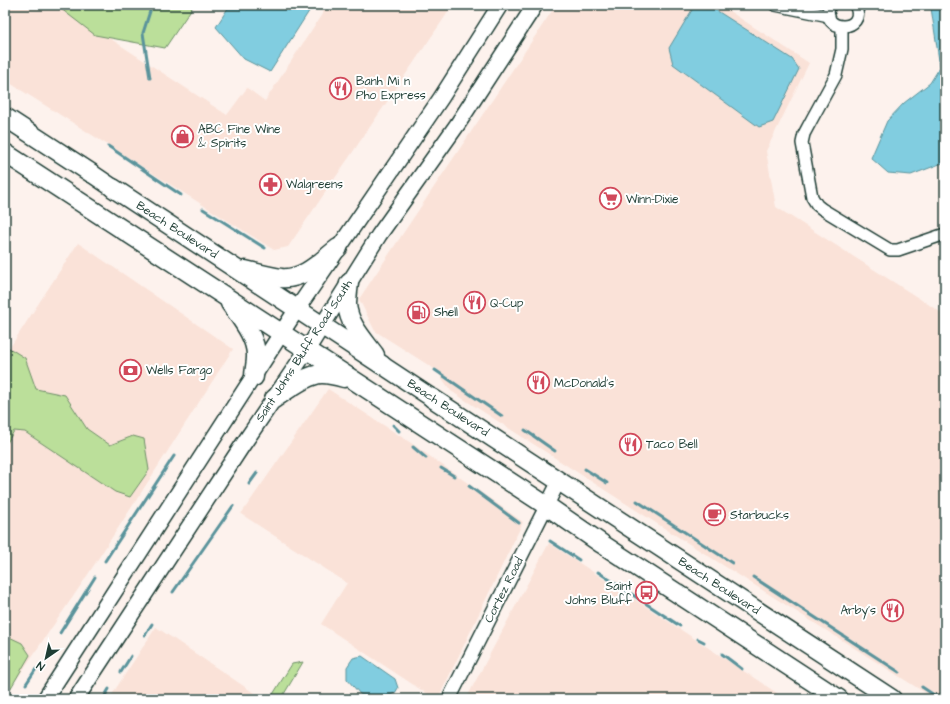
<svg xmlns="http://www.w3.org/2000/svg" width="950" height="704" font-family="'Architects Daughter',sans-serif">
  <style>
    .built { fill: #fae2d8 }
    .green { fill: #bbdf9a; stroke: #6d8e67 }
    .water { fill: #81cde0; stroke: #5a939b }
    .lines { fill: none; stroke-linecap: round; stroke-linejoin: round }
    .stream { stroke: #5a939b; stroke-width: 3 }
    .minor-casing { stroke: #1f3d34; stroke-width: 14 }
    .tertiary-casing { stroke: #1f3d34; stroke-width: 16 }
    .secondary-casing { stroke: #1f3d34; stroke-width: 18 }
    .primary-casing { stroke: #1f3d34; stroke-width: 20 }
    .trunk-casing { stroke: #1f3d34; stroke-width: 21 }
    .minor { stroke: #fff; stroke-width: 11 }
    .tertiary { stroke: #fff; stroke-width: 13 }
    .secondary { stroke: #fff; stroke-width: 15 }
    .primary { stroke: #fff; stroke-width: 17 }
    .trunk { stroke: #fff; stroke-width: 18 }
    .labels { text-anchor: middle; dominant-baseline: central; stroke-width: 4; stroke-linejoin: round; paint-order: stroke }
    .poi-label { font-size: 12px; fill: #1f3d34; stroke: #fff; text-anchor: start }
    .street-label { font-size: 12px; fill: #1f3d34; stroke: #fff }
  </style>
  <rect width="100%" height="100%" fill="#fdf2ed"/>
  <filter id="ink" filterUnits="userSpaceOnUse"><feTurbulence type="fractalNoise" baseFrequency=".025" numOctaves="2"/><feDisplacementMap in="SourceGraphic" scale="8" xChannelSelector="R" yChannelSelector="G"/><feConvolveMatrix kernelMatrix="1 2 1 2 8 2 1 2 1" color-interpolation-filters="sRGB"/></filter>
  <g filter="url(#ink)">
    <!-- built -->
    <g class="built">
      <polygon points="5,5 59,5 227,115 247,88 265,101 328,5 453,5 288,247 274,250 5,80"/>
      <polygon points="556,5 720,5 809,63 766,151 776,207 945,315 945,699 935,699 656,523 451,391 436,370 375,331 359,299"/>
      <polygon points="78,243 233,349 137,499 83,582 5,696 5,355"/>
      <polygon points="328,389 411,443 523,522 438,699 435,699 321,624 347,583 241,514"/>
      <polygon points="549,543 786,699 466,699"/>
      <polygon points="156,627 263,699 109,699"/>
    </g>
    <!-- green -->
    <g class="green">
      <polygon points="56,5 194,5 165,48 95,35"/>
      <polygon points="9,348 25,358 36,389 65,395 87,429 110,445 133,436 144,439 149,470 130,497 115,492 25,432 14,431 5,446 5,352"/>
      <polygon points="5,635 22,643 30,655 5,698"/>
      <polygon points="303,662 281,699 270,699 292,664"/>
    </g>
    <!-- water -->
    <g class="water">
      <polygon points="230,5 313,5 270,72 244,59 216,27"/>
      <polygon points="695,5 708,5 792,59 799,69 773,122 759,127 673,64 669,48"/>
      <polygon points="933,5 945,5 945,162 911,175 888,173 871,158 887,121 904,103 930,83 940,67 931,8"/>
      <polygon points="362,656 395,679 398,688 395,693 379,699 360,694 347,679 347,667 353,658"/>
    </g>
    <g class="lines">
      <!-- stream -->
      <g class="stream">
        <polyline points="150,78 143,33 152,5"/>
        <polyline points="108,146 181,195"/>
        <polyline points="203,209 265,248"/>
        <polyline points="435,370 502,416"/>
        <polyline points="393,425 399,431"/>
        <polyline points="525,430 555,451"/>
        <polyline points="413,447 426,458"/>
        <polyline points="441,468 454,476"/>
        <polyline points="585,469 607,483"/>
        <polyline points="249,484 257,473"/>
        <polyline points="469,486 519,523"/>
        <polyline points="637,501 732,563"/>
        <polyline points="550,541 579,560"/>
        <polyline points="105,561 174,456"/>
        <polyline points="598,572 680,626"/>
        <polyline points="753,577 899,672"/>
        <polyline points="173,592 233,506"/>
        <polyline points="60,633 95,577"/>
        <polyline points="145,635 152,624"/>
        <polyline points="698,639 704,642"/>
        <polyline points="722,654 742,669"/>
        <polyline points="121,672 131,656"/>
        <polyline points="26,684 36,669"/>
        <polyline points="922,687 940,699"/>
        <polyline points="103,699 109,689"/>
      </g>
      <defs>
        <g id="minor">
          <polyline points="775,5 829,16"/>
          <path d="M 830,5 C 818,34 869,32 855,5"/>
          <polyline points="842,27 842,49 836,75 812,119 804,134 802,143 812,197 817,205 822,209 890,250 898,250 945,234"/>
        </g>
        <polyline id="tertiary" points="449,699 559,481"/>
        <g id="secondary">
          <polyline points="45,699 297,309 441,98 500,5"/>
          <polyline points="76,699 242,446 307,350 379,235 457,125 535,5"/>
        </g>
        <g id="primary">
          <polyline points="91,173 113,188"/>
          <polyline points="382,365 432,398"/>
        </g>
        <g id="trunk">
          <polyline points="5,117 91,173"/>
          <polyline points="5,153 547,506 602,544 839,699"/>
          <polyline points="113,188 382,365"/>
          <path d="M 245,270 C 257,273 269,276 281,278 C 304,280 321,261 338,248"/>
          <path d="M 349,283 C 348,291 347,298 347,305 C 349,325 364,340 375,355"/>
          <path d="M 230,303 C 241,319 257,338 256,357 C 256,364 254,370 254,377"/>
          <polyline points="432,398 892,699"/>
          <path d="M 274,399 C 286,391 307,374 322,374 C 329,374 337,376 344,378"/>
        </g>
      </defs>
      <!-- minor casing -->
      <use href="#minor" class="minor-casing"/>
      <!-- tertiary casing -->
      <use href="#tertiary" class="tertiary-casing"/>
      <!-- secondary casing -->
      <use href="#secondary" class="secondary-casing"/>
      <!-- primary casing -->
      <use href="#primary" class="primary-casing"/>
      <!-- trunk casing -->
      <use href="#trunk" class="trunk-casing"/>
      <!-- minor -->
      <use href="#minor" class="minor"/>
      <!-- tertiary -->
      <use href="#tertiary" class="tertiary"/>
      <!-- secondary -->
      <use href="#secondary" class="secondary"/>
      <!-- primary -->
      <use href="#primary" class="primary"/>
      <!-- trunk -->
      <use href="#trunk" class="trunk"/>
    </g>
  </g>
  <!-- icons -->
  <defs>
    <symbol id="restaurant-ring" viewBox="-11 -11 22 22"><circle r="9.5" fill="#fff" stroke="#d1495b" stroke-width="1.5"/><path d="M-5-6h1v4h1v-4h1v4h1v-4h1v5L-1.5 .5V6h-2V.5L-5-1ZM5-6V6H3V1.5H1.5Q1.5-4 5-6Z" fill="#d1495b"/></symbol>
    <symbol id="shop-ring" viewBox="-11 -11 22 22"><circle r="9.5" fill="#fff" stroke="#d1495b" stroke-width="1.5"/><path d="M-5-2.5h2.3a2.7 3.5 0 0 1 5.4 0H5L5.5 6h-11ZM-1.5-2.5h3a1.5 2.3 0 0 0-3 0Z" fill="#d1495b"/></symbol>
    <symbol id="pharmacy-ring" viewBox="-11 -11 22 22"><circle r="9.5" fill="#fff" stroke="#d1495b" stroke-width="1.5"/><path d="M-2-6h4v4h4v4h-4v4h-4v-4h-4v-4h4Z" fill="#d1495b"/></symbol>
    <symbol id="supermarket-ring" viewBox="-11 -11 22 22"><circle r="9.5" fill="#fff" stroke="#d1495b" stroke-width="1.5"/><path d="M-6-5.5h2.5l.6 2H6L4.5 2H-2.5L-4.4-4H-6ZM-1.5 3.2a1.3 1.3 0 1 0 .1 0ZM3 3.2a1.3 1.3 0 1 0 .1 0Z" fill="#d1495b"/></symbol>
    <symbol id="fuel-ring" viewBox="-11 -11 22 22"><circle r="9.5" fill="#fff" stroke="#d1495b" stroke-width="1.5"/><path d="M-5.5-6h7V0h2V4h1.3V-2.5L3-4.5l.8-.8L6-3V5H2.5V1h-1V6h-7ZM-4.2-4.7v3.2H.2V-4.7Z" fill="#d1495b"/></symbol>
    <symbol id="bank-ring" viewBox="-11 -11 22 22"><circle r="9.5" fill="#fff" stroke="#d1495b" stroke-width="1.5"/><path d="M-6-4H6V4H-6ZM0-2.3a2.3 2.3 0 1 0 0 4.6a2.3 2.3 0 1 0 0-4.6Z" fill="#d1495b"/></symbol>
    <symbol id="cafe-ring" viewBox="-11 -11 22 22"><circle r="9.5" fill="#fff" stroke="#d1495b" stroke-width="1.5"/><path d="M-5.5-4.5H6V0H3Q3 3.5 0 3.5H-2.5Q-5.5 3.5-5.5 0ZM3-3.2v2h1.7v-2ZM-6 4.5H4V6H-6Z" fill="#d1495b"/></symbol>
    <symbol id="bus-ring" viewBox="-11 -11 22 22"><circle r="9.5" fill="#fff" stroke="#d1495b" stroke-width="1.5"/><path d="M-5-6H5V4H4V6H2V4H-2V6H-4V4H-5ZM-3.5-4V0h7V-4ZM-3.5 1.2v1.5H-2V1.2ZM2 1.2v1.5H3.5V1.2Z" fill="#d1495b"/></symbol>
  </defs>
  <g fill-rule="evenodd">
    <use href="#restaurant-ring" x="328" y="76" width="25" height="25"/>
    <use href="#shop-ring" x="170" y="124" width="25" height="25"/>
    <use href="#pharmacy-ring" x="258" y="172" width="25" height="25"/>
    <use href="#supermarket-ring" x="598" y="186" width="25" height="25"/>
    <use href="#restaurant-ring" x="462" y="290" width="25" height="25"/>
    <use href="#fuel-ring" x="406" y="300" width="25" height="25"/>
    <use href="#bank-ring" x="118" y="358" width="25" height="25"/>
    <use href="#restaurant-ring" x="526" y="370" width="25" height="25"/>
    <use href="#restaurant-ring" x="618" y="432" width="25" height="25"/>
    <use href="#cafe-ring" x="702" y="502" width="25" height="25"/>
    <use href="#bus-ring" x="634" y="580" width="25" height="25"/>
    <use href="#restaurant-ring" x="880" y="598" width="25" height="25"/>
  </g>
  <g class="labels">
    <!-- poi labels -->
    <g class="poi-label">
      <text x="356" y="81">Banh Mi n<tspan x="356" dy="14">Pho Express</tspan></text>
      <text x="198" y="129">ABC Fine Wine<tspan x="198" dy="14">&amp; Spirits</tspan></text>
      <text x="286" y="184">Walgreens</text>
      <text x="626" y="199">Winn-Dixie</text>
      <text x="490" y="303">Q-Cup</text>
      <text x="434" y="312">Shell</text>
      <text x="146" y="370">Wells Fargo</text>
      <text x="554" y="383">McDonald's</text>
      <text x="646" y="444">Taco Bell</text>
      <text x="730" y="515">Starbucks</text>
      <text x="632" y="586" text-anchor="end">Saint<tspan x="632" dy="14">Johns Bluff</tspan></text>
      <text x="876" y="610" text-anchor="end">Arby's</text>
    </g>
    <!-- street labels -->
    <g class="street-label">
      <text transform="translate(177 230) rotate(33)">Beach Boulevard</text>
      <text transform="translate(304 351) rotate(-57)">Saint Johns Bluff Road South</text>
      <text transform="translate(448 408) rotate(33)">Beach Boulevard</text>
      <text transform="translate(719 586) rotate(33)">Beach Boulevard</text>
      <text transform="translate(504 590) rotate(-63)">Cortez Road</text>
    </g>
  </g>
  <!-- margin -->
  <rect width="950" height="704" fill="none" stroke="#fff" stroke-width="20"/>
  <rect x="10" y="10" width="930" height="684" fill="none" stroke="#1f3d34" stroke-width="1.5" filter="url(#ink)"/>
  <!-- north arrow -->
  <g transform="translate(46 658) rotate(214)" stroke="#ffffff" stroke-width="3" paint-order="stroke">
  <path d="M0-3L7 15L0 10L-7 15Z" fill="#1f3d34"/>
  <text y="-6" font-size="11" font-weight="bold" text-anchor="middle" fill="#1f3d34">N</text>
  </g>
</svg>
